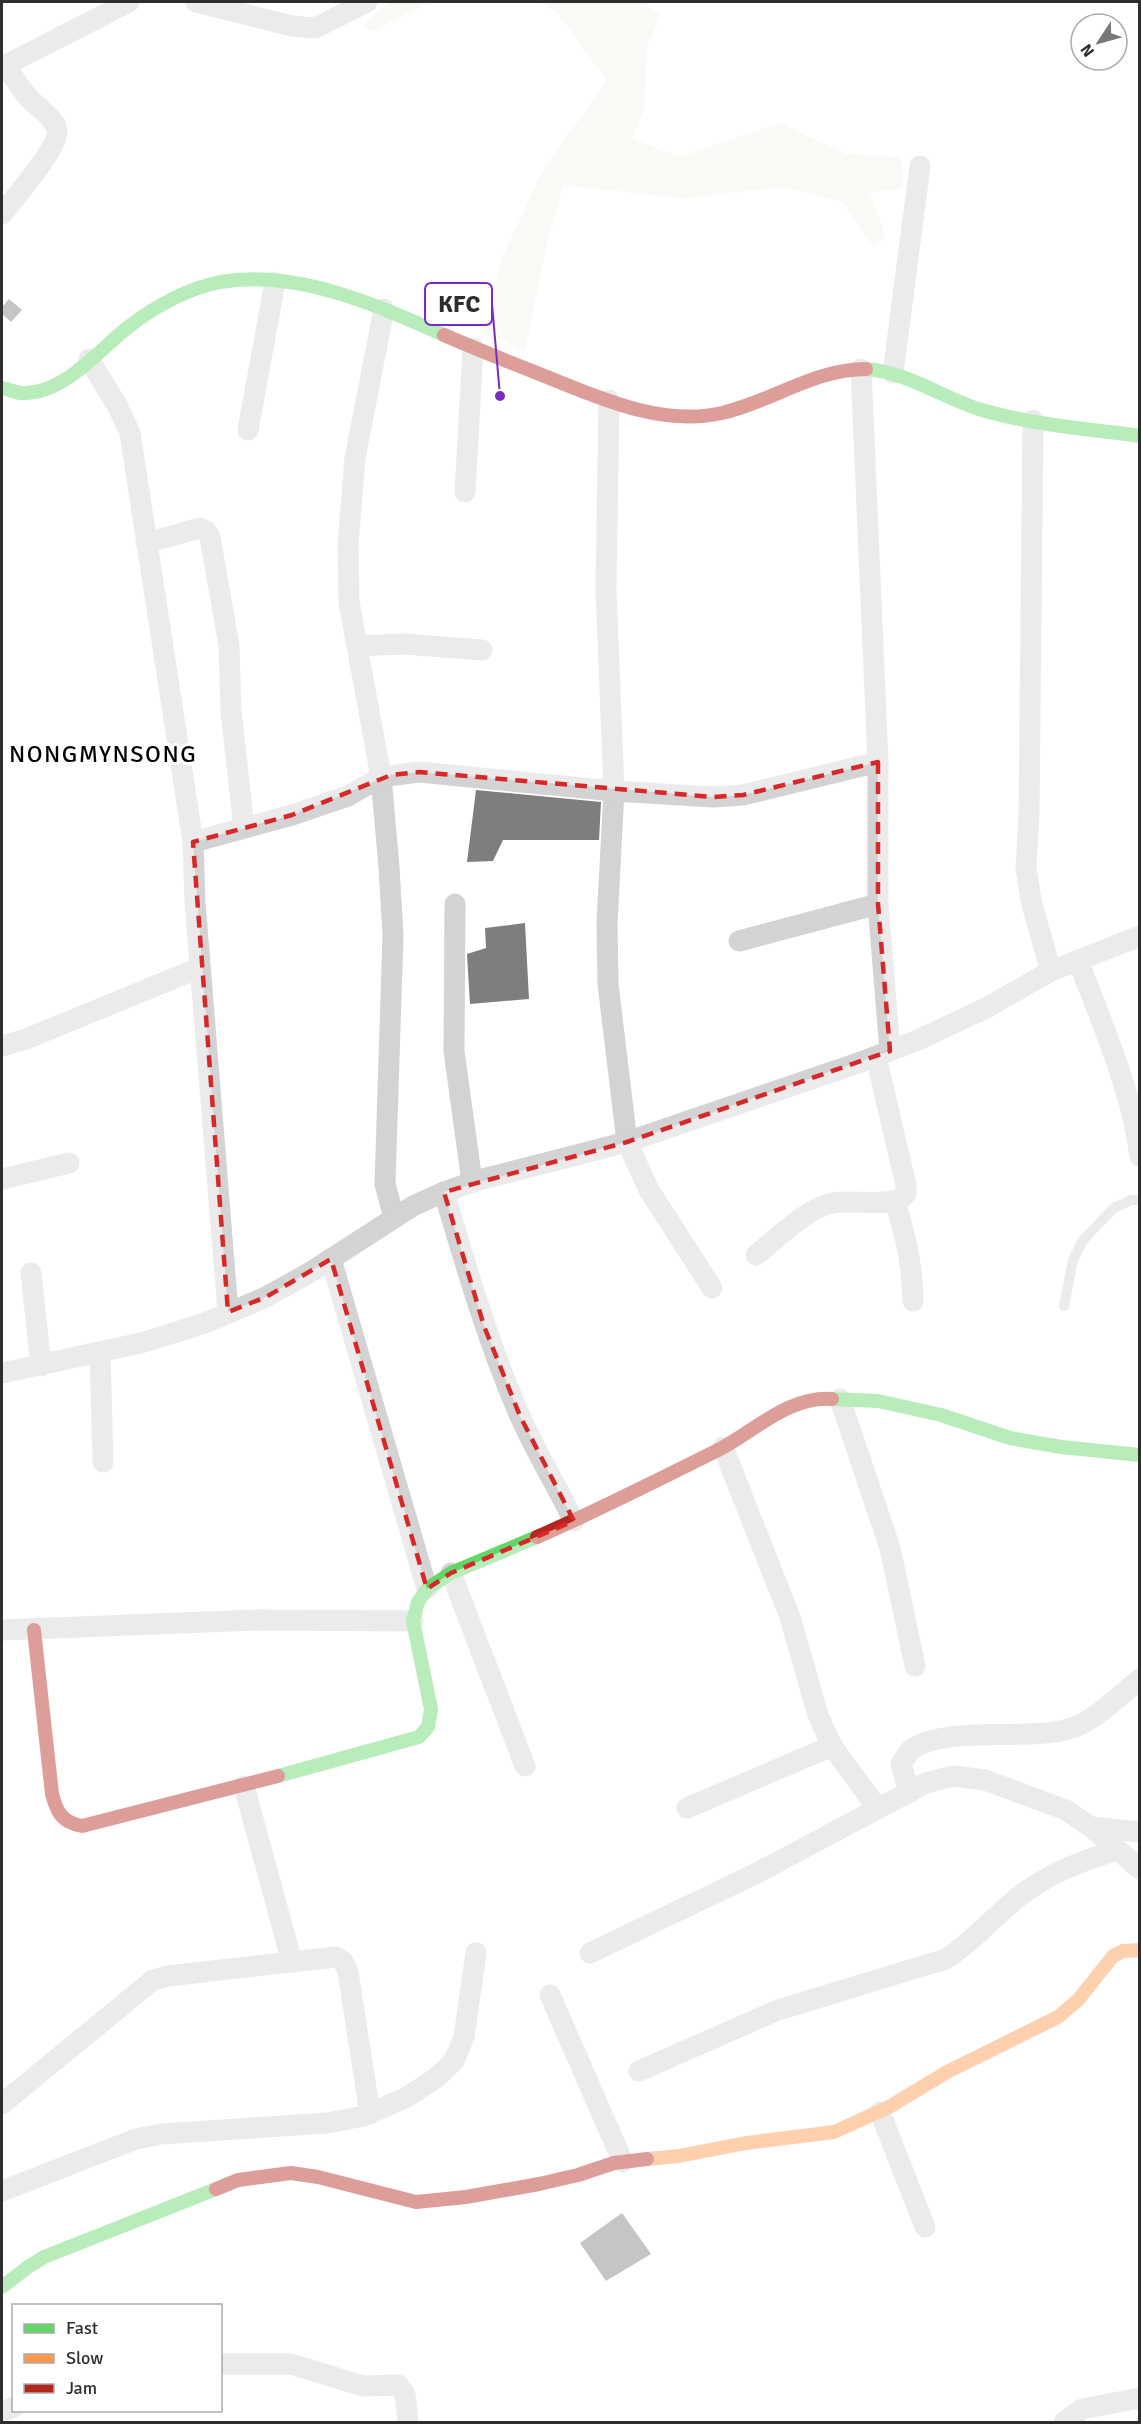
<svg xmlns="http://www.w3.org/2000/svg" width="1141" height="2424" font-family="Signika,sans-serif">
  <style>
    .green { fill: #f1f3ec }
    .building { fill: #7e7e7e }
    .lines { fill: none; stroke-linecap: round; stroke-linejoin: round }
    .lane { stroke: #d3d3d3; stroke-width: 10 }
    .street { stroke: #d3d3d3; stroke-width: 21 }
    .fast { stroke: #63d668; stroke-width: 14 }
    .slow { stroke: #ff974d; stroke-width: 14 }
    .jam { stroke: #b3261e; stroke-width: 14 }
    .marked { fill: none; stroke: #d62828; stroke-width: 4.5; stroke-dasharray: 12 8; stroke-linejoin: round }
    .labels { text-anchor: middle; dominant-baseline: central; stroke-width: 6; stroke-linejoin: round; paint-order: stroke }
    .neighbourhood-label { font-size: 24px; letter-spacing: 1.5px; fill: #000; stroke: #fff }
    .leader { fill: none; stroke: #7b2cbf; stroke-width: 2 }
    .callout-dot { fill: #7b2cbf; stroke: #fff; stroke-width: 2 }
    .callout { fill: #fff; stroke: #7b2cbf; stroke-width: 2 }
    .callout-label { font-size: 24px; text-anchor: middle; font-weight: bold; fill: #2e2e2e }
  </style>
  <rect width="100%" height="100%" fill="#fff"/>
  <!-- green -->
  <g class="green">
    <polygon points="390,2 430,2 370,32 362,24"/>
    <polygon points="539,2 644,2 660,16 646,48 645,106 632,138 679,157 780,123 846,154 901,158 903,188 870,193 886,237 874,247 843,202 785,187 682,198 563,185 546,247 525,351 481,330 502,258 542,171 607,81 556,11"/>
  </g>
  <!-- building -->
  <g class="building">
    <polygon points="9,299 22,310 11,322 2,314 2,307"/>
    <polygon points="476,790 601,802 599,840 503,840 493,861 467,862"/>
    <polygon points="525,923 529,999 470,1004 467,954 486,948 485,928"/>
    <polygon points="622,2213 651,2254 606,2281 580,2243"/>
  </g>
  <g class="lines">
    <!-- lane -->
    <polyline class="lane" points="1064,1306 1073,1260 1083,1240 1114,1208 1131,1200 1140,1200"/>
    <!-- street -->
    <g class="street">
      <polyline points="196,2 292,26 315,28 367,2"/>
      <polyline points="2,67 129,2"/>
      <path d="M 2,214 C 13,200 60,146 57,130 C 54,117 38,108 29,98 C 20,88 13,76 4,65"/>
      <polyline points="384,309 355,458 348,545 349,602 381,777 389,867 393,935 385,1184 394,1218"/>
      <polyline points="89,359 118,407 130,433 193,842 195,902 228,1312"/>
      <polyline points="861,369 878,762 878,904 890,1051"/>
      <polyline points="893,373 920,166"/>
      <polyline points="609,400 606,589 614,791 607,923 608,984 627,1142 649,1190 712,1288"/>
      <polyline points="1033,420 1029,814 1026,868 1032,905 1051,971"/>
      <polyline points="248,430 275,282"/>
      <polyline points="465,492 473,348"/>
      <polyline points="146,543 200,528 206,531 210,537 229,646 231,711 244,828"/>
      <polyline points="357,646 404,644 482,650"/>
      <polyline points="193,842 292,815 348,796 381,777 419,772 614,791 713,797 743,795 878,762"/>
      <polyline points="455,904 454,1051 472,1182"/>
      <polyline points="739,941 878,904"/>
      <path d="M 1078,960 C 1102,1024 1131,1088 1140,1156"/>
      <polyline points="2,1046 26,1039 199,968"/>
      <polyline points="2,1179 69,1163"/>
      <path d="M 444,1192 C 466,1267 488,1342 519,1414 C 535,1450 556,1485 574,1521"/>
      <path d="M 895,1201 C 906,1239 912,1261 913,1301"/>
      <path d="M 756,1255 C 777,1239 806,1208 833,1203 C 854,1199 892,1209 906,1194 L 906,1185 L 876,1057"/>
      <polyline points="331,1259 427,1589"/>
      <polyline points="31,1273 41,1366"/>
      <polyline points="100,1352 103,1462"/>
      <polyline points="2,1373 141,1343 205,1323 266,1297 309,1273 413,1206 444,1192 479,1180 627,1142 861,1062 918,1040 986,1008 1051,971 1140,936"/>
      <polyline points="840,1399 890,1548 915,1666"/>
      <polyline points="723,1447 790,1617 818,1715 832,1746 878,1809"/>
      <polyline points="451,1573 525,1766"/>
      <polyline points="2,1630 256,1620 413,1621"/>
      <polyline points="244,1786 292,1962"/>
      <path d="M 909,1793 L 901,1764 C 904,1759 908,1752 912,1749 C 946,1725 1030,1742 1072,1728 C 1097,1719 1119,1696 1140,1679"/>
      <polyline points="687,1808 832,1746"/>
      <polyline points="1091,1827 1140,1832"/>
      <polyline points="590,1953 755,1874 926,1783 953,1776 985,1780 1066,1810 1091,1827 1140,1869"/>
      <polyline points="550,1995 623,2162"/>
      <path d="M 639,2071 L 778,2010 L 946,1959 C 972,1942 993,1918 1017,1898 C 1049,1873 1079,1862 1117,1850"/>
      <polyline points="2,2104 153,1980 168,1976 336,1957 343,1961 348,1972 370,2114"/>
      <polyline points="880,2112 925,2227"/>
      <polyline points="2,2191 136,2139 161,2134 327,2123 364,2116 407,2097 436,2078 454,2061 464,2037 476,1953"/>
      <polyline points="220,2364 291,2364 363,2386 398,2385 405,2394 408,2422"/>
      <polyline points="2,2412 14,2407"/>
      <polyline points="1064,2422 1082,2409 1140,2398"/>
    </g>
    <!-- fast -->
    <g class="fast">
      <path d="M 866,369 C 908,372 942,398 982,410 C 1033,425 1088,429 1140,436"/>
      <path d="M 2,388 C 8,389 14,392 20,393 C 62,396 97,352 127,328 C 154,307 186,289 220,282 C 296,269 377,305 444,335"/>
      <polyline points="832,1399 878,1401 941,1415 1010,1438 1061,1447 1140,1455"/>
      <polyline points="278,1776 419,1737 428,1727 431,1709 413,1621 418,1602 427,1589 451,1573 537,1537"/>
      <polyline points="2,2287 28,2267 44,2257 216,2189"/>
    </g>
    <!-- slow -->
    <polyline class="slow" points="647,2159 679,2156 746,2143 834,2132 889,2107 947,2072 1058,2017 1078,2000 1113,1956 1123,1951 1140,1950"/>
    <!-- jam -->
    <g class="jam">
      <path d="M 444,335 C 476,349 509,362 542,375 C 597,397 661,427 722,413 C 771,402 814,369 866,369"/>
      <path d="M 537,1537 C 599,1510 660,1479 720,1449 C 756,1430 789,1396 832,1399"/>
      <path d="M 34,1630 L 52,1794 C 57,1813 62,1822 82,1826 L 278,1776"/>
      <polyline points="216,2189 238,2180 291,2173 318,2177 416,2202 466,2197 539,2184 578,2175 614,2163 647,2159"/>
    </g>
  </g>
  <!-- marked area -->
  <path d="M0 0H1141V2424H0ZM 878,762 L 878,904 L 890,1051 L 627,1142 L 444,1192 L 484,1326 L 520,1416 L 574,1521 L 451,1573 L 427,1589 L 331,1259 L 266,1297 L 228,1312 L 193,842 L 292,815 L 391,775 L 419,772 L 713,797 L 743,795 Z" fill="#fff" fill-opacity=".55" fill-rule="evenodd"/>
  <path class="marked" d="M 878,762 L 878,904 L 890,1051 L 627,1142 L 444,1192 L 484,1326 L 520,1416 L 574,1521 L 451,1573 L 427,1589 L 331,1259 L 266,1297 L 228,1312 L 193,842 L 292,815 L 391,775 L 419,772 L 713,797 L 743,795 Z"/>
  <g class="labels">
    <!-- neighbourhood labels -->
    <g class="neighbourhood-label">
      <text x="103" y="754">NONGMYNSONG</text>
    </g>
  </g>
  <!-- callouts -->
  <path class="leader" d="M500 396L492 304"/>
  <circle class="callout-dot" cx="500" cy="396" r="6"/>
  <rect class="callout" x="425" y="283" width="67" height="42" rx="6"/>
  <g class="callout-label">
    <text x="459" y="312">KFC</text>
  </g>
  <!-- border -->
  <rect width="1141" height="2424" fill="none" stroke="#2e2e2e" stroke-width="6"/>
  <!-- legend -->
  <rect x="12" y="2304" width="210" height="108" fill="#ffffff" stroke="#ababab" stroke-width="1.5"/>
  <rect x="24" y="2324" width="30" height="9" fill="#63d668" stroke="#ababab" stroke-width="1.5"/>
  <text x="66" y="2334" font-size="18" fill="#2e2e2e">Fast</text>
  <rect x="24" y="2354" width="30" height="9" fill="#ff974d" stroke="#ababab" stroke-width="1.5"/>
  <text x="66" y="2364" font-size="18" fill="#2e2e2e">Slow</text>
  <rect x="24" y="2384" width="30" height="9" fill="#b3261e" stroke="#ababab" stroke-width="1.5"/>
  <text x="66" y="2394" font-size="18" fill="#2e2e2e">Jam</text>
  <!-- north arrow -->
  <g transform="translate(1099 42) rotate(234)"><circle r="28" fill="#ffffff" stroke="#ababab" stroke-width="1.5"/>
  <path d="M0-4.5L10 22L0 15L-10 22Z" fill="#777777"/>
  <text y="-9" font-size="16" font-weight="bold" text-anchor="middle" fill="#2e2e2e">N</text>
  </g>
</svg>
